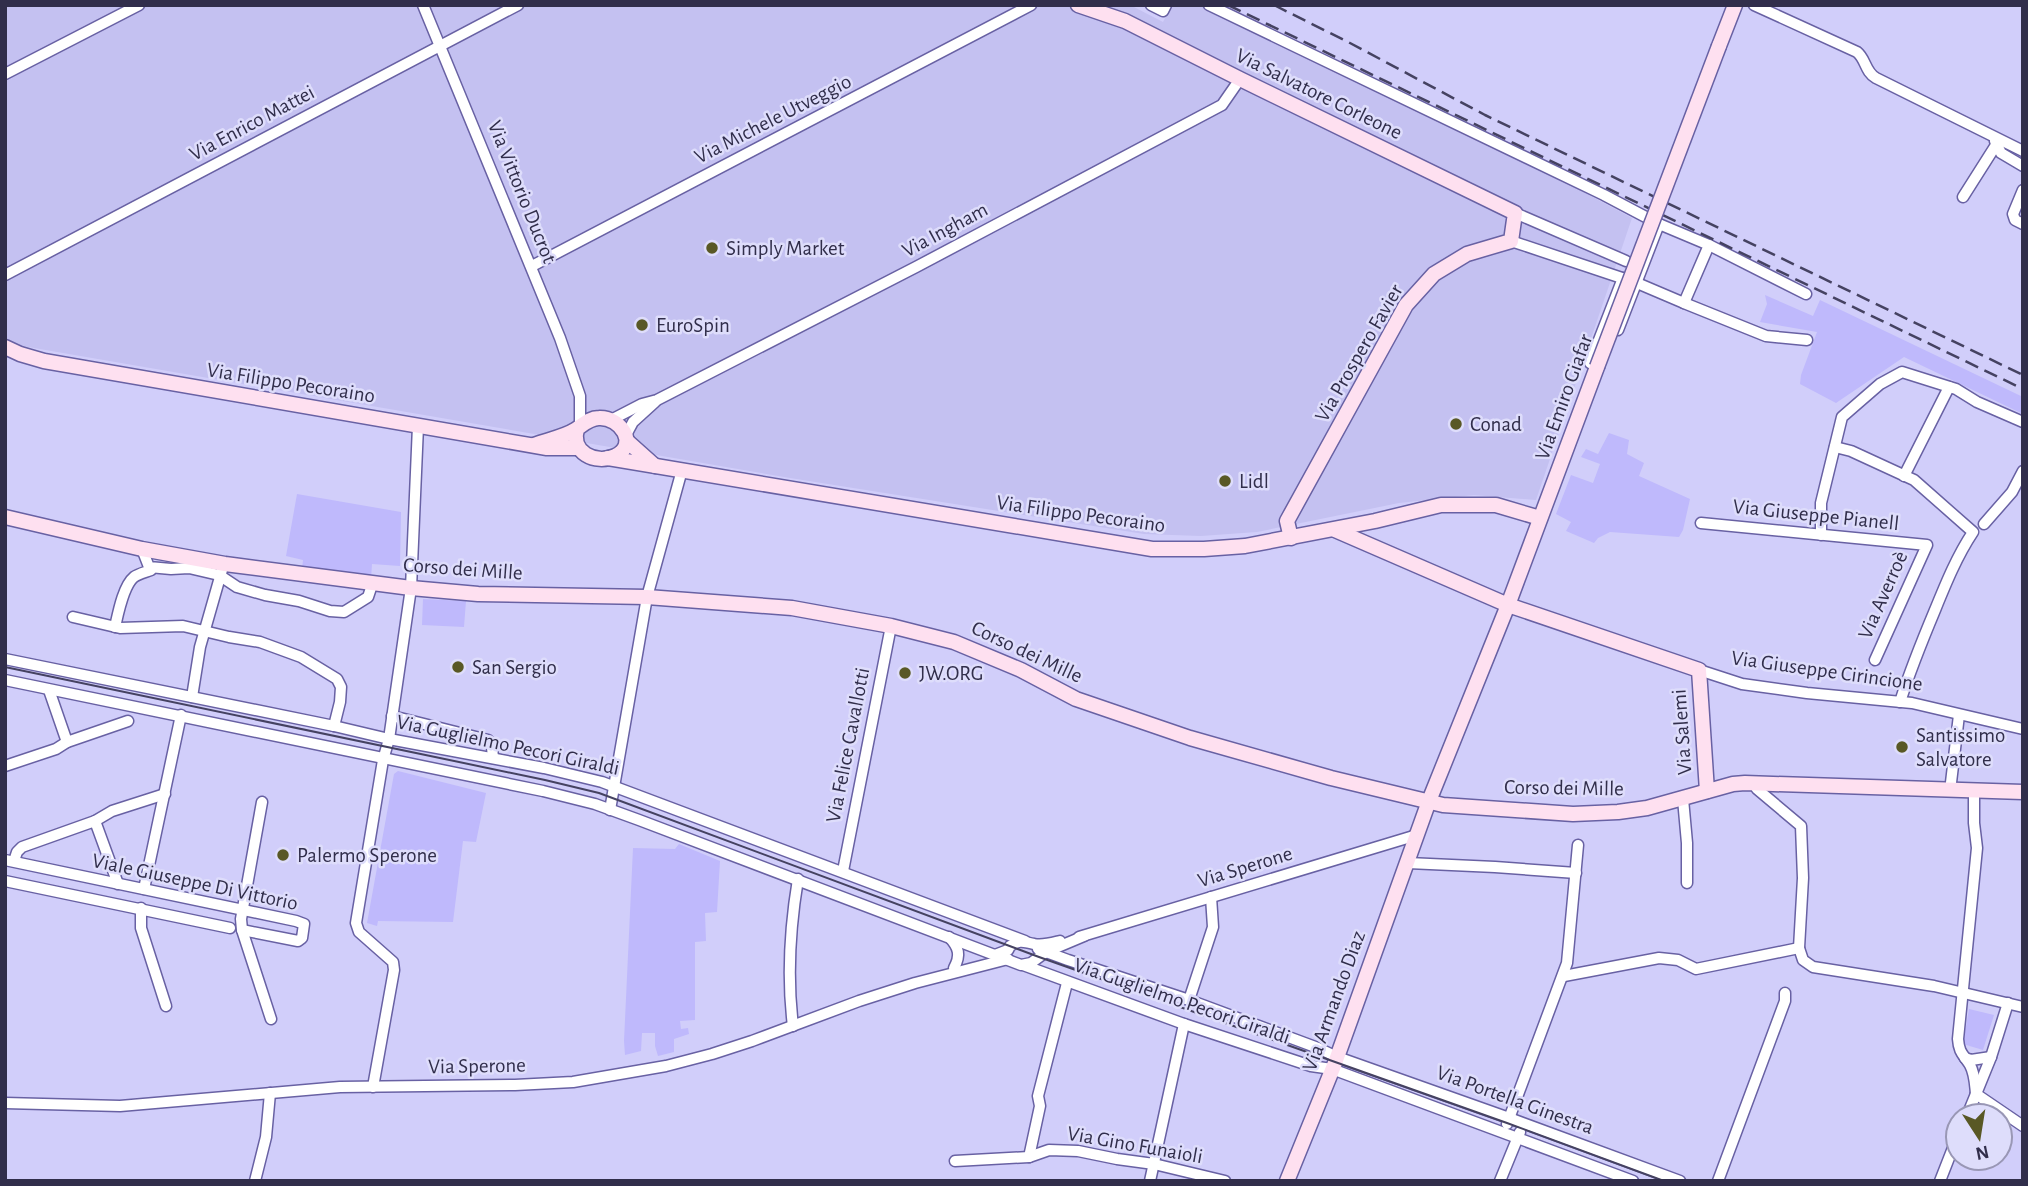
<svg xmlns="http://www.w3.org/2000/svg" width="2028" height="1186" font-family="'Alegreya Sans',sans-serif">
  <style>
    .built { fill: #c4c1f1 }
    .green { fill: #bfb9fc }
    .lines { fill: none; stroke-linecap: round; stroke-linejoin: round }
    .street-casing { stroke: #6861a3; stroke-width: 13 }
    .secondary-casing { stroke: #6861a3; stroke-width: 17 }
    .street { stroke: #fff; stroke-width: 10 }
    .secondary { stroke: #fee0f0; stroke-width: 14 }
    .tram { stroke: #454261; stroke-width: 2 }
    .rail { stroke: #454261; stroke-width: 2.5; stroke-dasharray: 14 7; stroke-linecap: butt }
    .secondary-bridge-casing { stroke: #6861a3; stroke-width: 17; stroke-linecap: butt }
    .secondary-bridge { stroke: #fee0f0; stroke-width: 14 }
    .poi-dot { fill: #595825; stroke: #deddfb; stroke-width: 2.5 }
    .labels { text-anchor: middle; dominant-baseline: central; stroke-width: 5; stroke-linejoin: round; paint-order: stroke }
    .street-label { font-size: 21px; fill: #312e4b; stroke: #deddfb }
    .poi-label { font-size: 21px; fill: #312e4b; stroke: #deddfb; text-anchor: start }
  </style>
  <rect width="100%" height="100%" fill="#d1cefa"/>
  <!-- built -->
  <polygon class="built" points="5,5 1130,5 1163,22 1172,5 1203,5 1510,153 1632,218 1536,500 1474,495 1399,503 1257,532 1201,536 1144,534 790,478 5,343"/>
  <!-- green -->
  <g class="green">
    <polygon points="1765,295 1813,316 1820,300 2023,397 2023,414 1904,357 1836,403 1800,384 1801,375 1817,332 1760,322 1767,304"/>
    <polygon points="1609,433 1629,440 1627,454 1644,463 1639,476 1690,499 1683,530 1679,537 1610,532 1598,538 1594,543 1566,531 1571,522 1556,514 1571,475 1593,483 1600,464 1581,457 1586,449 1598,454"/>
    <polygon points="297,494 401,512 400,566 372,564 371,579 302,569 303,560 286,556"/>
    <polygon points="423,599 466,601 464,627 422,625"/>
    <polygon points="398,771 486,793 476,842 463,841 453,922 378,921 377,926 367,923 394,774"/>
    <polygon points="679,844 720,861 717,912 705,913 706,941 695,942 695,1020 680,1021 681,1029 688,1028 689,1034 674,1039 674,1052 658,1056 655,1046 655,1033 642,1033 641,1051 625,1055 624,1041 633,848 675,849"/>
    <polygon points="1969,1009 1994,1015 1983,1050 1963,1044"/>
  </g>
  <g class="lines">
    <defs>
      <g id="street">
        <polyline points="423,5 560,338 580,396 580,425"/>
        <polyline points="1151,5 1163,11 1166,5"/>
        <polyline points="1209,5 1604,195 1659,224 1709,245 1684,303 1766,336 1807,340"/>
        <path d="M 1754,5 L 1857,52 C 1866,59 1865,72 1876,78 L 2023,151"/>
        <polyline points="5,74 139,5"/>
        <polyline points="1995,141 2001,153 2023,166"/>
        <polyline points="2023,190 2013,214 2015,220 2023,224"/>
        <polyline points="1963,197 1996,145"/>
        <polyline points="1515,213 1626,261"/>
        <polyline points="1511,241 1637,283 1684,303"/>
        <polyline points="1709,245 1806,294"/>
        <polyline points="532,266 1031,5"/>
        <polyline points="5,275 518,5"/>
        <polyline points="1618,330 1659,224"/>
        <polyline points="1590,363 1623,278"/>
        <polyline points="611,420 642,404 657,400 916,267 1222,105 1240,79"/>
        <polyline points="626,435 633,422 655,402"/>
        <path d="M 1835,447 L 1851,451 L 1914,480 L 1973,532 C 1957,556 1946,583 1935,610 C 1922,641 1910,671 1900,702"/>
        <polyline points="1904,476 1949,387"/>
        <polyline points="1701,523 1927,545 1875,660"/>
        <polyline points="1984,524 2012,492 2023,471"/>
        <polyline points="1821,535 1821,503 1842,417 1880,384 1902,372 1956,389 1977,402 2023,422"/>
        <polyline points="142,549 149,567 171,569 189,568 219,575 237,587 265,595 299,601 330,611 344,612 368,597 373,582"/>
        <polyline points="73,617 120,628 183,626 229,637 260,642 301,657 337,679 341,687 340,702 334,726"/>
        <path d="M 115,627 C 118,614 123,586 134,577 C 138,574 146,572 151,570 L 149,567"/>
        <polyline points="5,659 334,726 389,739 544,768 602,782 1025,941"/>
        <polyline points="1699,670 1742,684 1807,693 1912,703 2023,729"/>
        <polyline points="5,680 543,791 595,804 639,820 1021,965 1031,963 1046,952 1084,936"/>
        <polyline points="49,690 67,742"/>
        <polyline points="192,697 200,647 222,570"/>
        <polyline points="392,716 488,740 492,747 493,758"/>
        <polyline points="5,766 56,749 67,742 128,721"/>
        <polyline points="1753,783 1757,789 1801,826 1803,878 1799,948 1803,960 1813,967 1934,986 2023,1007"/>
        <polyline points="1950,791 1959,715"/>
        <path d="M 1974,791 L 1974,823 L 1977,848 L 1958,1039 C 1959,1053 1963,1054 1970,1065 C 1975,1074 1975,1084 1976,1094"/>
        <polyline points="1683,799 1687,843 1687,883"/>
        <polyline points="262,802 241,919 242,930 271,1019"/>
        <polyline points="610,810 647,597 682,470"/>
        <polyline points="95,821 118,884"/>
        <polyline points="5,860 296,921 304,924 302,938 298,941 242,930"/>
        <polyline points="14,861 17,852 22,847 95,821 112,811 165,794"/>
        <polyline points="1408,863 1495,867 1576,873"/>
        <polyline points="843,871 891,626"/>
        <polyline points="5,881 230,928"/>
        <polyline points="144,889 181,715"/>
        <polyline points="141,908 141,928 166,1006"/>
        <path d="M 949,937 C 959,948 961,955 954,968"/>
        <polyline points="1079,937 1417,835"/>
        <polyline points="1038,949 1068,960 1189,1000 1318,1048 1337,1057 1509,1118 1680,1181"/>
        <path d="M 995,955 L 1008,950 L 1010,946 C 1021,939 1023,942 1034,944 C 1042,946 1052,943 1060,941"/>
        <polyline points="1023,965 1184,1024 1311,1066 1332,1069 1633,1181"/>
        <polyline points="1564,976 1659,958 1678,960 1696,969 1799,948"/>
        <polyline points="1189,1000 1213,927 1211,897"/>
        <path d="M 793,1026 C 787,978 790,927 798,879"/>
        <polyline points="1965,1058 1971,1060 1991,1057"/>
        <polyline points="373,1087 394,970 393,962 359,932 356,923 383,760 389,739 411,588 418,426"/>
        <polyline points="1976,1094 2023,1126"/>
        <polyline points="5,1103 120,1106 340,1087 515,1085 573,1082 666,1066 712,1054 752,1041 859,1001 915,983 1008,959"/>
        <polyline points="1967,1116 1991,1057 2008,1003"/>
        <polyline points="1507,1124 1567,963 1578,845"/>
        <polyline points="1029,1157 1040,1106 1038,1096 1067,983"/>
        <polyline points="955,1161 1029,1157 1049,1150 1078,1151 1117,1159 1154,1164 1225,1181"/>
        <polyline points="255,1181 266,1137 270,1093"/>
        <polyline points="1150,1181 1184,1024"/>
        <polyline points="1500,1181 1520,1132"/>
        <polyline points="1718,1181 1785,1001 1785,993"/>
        <polyline points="1940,1181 1958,1135"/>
      </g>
      <g id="secondary">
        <polyline points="1078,5 1125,21 1240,79 1515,213 1511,241 1467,254 1434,274 1406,305 1287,521 1291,538"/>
        <polyline points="1719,46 1735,5"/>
        <polyline points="5,347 20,354 44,361 547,448 577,448"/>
        <polyline points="627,441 655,466"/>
        <path d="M 534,445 C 547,440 564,437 575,430 C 583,425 589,418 599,418 C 621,417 639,445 615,456 C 595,465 570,452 577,429"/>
        <polyline points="608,458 1152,549 1204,549 1245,546 1375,521 1441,505 1496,505 1540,518"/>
        <polyline points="5,517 142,549 225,564 411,588 478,594 647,597 792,608 891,626 954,642 1021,670 1076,699 1190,738 1331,778 1443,805 1573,814 1618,812 1647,808 1733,784 1745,783 2023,792"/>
        <polyline points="1335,530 1508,605 1699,670 1707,791"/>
        <polyline points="1287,1181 1335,1063 1429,801 1508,605 1597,367"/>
      </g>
    </defs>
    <!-- street casing -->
    <use href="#street" class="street-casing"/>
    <!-- secondary casing -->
    <use href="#secondary" class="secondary-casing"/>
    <!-- street -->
    <use href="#street" class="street"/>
    <!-- secondary -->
    <use href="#secondary" class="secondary"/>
    <!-- tram -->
    <polyline class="tram" points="5,667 545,780 599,793 1039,957 1507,1123 1664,1181"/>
    <!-- rail -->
    <g class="rail">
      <polyline points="1228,5 2023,389"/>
      <polyline points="1274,5 1350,43 1485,115 2023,375"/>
    </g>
    <defs>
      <polyline id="secondary-bridge" points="1597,367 1719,46"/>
    </defs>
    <!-- secondary-bridge casing -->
    <use href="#secondary-bridge" class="secondary-bridge-casing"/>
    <!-- secondary-bridge -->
    <use href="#secondary-bridge" class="secondary-bridge"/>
  </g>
  <!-- markers -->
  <g class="poi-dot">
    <circle cx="712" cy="248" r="7"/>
    <circle cx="642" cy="325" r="7"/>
    <circle cx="1456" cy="424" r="7"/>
    <circle cx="1225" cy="481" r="7"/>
    <circle cx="458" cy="667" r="7"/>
    <circle cx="905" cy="673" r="7"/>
    <circle cx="1902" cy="747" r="7"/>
    <circle cx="283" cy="855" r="7"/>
  </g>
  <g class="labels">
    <!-- street labels -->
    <g class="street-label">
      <text transform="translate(1319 94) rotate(26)">Via Salvatore Corleone</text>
      <text transform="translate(773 119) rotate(-27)">Via Michele Utveggio</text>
      <text transform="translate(252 123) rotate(-28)">Via Enrico Mattei</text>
      <text transform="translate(522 192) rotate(68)">Via Vittorio Ducrot</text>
      <text transform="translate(945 230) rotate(-28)">Via Ingham</text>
      <text transform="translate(1359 353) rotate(-60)">Via Prospero Favier</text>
      <text transform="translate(291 383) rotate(9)">Via Filippo Pecoraino</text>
      <text transform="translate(1564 397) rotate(-70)">Via Emiro Giafar</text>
      <text transform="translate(1081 514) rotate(8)">Via Filippo Pecoraino</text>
      <text transform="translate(1816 515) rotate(6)">Via Giuseppe Pianell</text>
      <text transform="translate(463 569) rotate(4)">Corso dei Mille</text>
      <text transform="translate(1883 595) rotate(-66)">Via Averroè</text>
      <text transform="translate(1027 652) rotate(25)">Corso dei Mille</text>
      <text transform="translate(1827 671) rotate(8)">Via Giuseppe Cirincione</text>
      <text transform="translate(1682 732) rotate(-94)">Via Salemi</text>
      <text transform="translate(508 745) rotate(12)">Via Guglielmo Pecori Giraldi</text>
      <text transform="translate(848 745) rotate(-79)">Via Felice Cavallotti</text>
      <text transform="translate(1564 788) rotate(1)">Corso dei Mille</text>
      <text transform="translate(1245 867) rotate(-17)">Via Sperone</text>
      <text transform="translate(195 882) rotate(12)">Viale Giuseppe Di Vittorio</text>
      <text transform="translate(1182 1001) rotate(19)">Via Guglielmo Pecori Giraldi</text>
      <text transform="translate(1334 1001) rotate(-70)">Via Armando Diaz</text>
      <text transform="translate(477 1066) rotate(-1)">Via Sperone</text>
      <text transform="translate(1515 1100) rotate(20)">Via Portella Ginestra</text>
      <text transform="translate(1135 1145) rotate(10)">Via Gino Funaioli</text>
    </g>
    <!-- poi labels -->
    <g class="poi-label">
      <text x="726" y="248">Simply Market</text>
      <text x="656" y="325">EuroSpin</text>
      <text x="1470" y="424">Conad</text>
      <text x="1239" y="481">Lidl</text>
      <text x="472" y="667">San Sergio</text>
      <text x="919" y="673">JW.ORG</text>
      <text x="1916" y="735">Santissimo<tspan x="1916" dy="24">Salvatore</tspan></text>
      <text x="297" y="855">Palermo Sperone</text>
    </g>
  </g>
  <!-- border -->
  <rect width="2028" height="1186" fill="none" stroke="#312e4b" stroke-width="14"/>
  <!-- north arrow -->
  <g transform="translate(1979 1137) rotate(168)"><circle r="33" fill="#deddfb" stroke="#9997b5" stroke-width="2"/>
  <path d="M0-5L12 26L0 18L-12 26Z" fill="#595825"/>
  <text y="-10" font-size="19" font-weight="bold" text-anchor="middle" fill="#312e4b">N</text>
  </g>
</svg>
